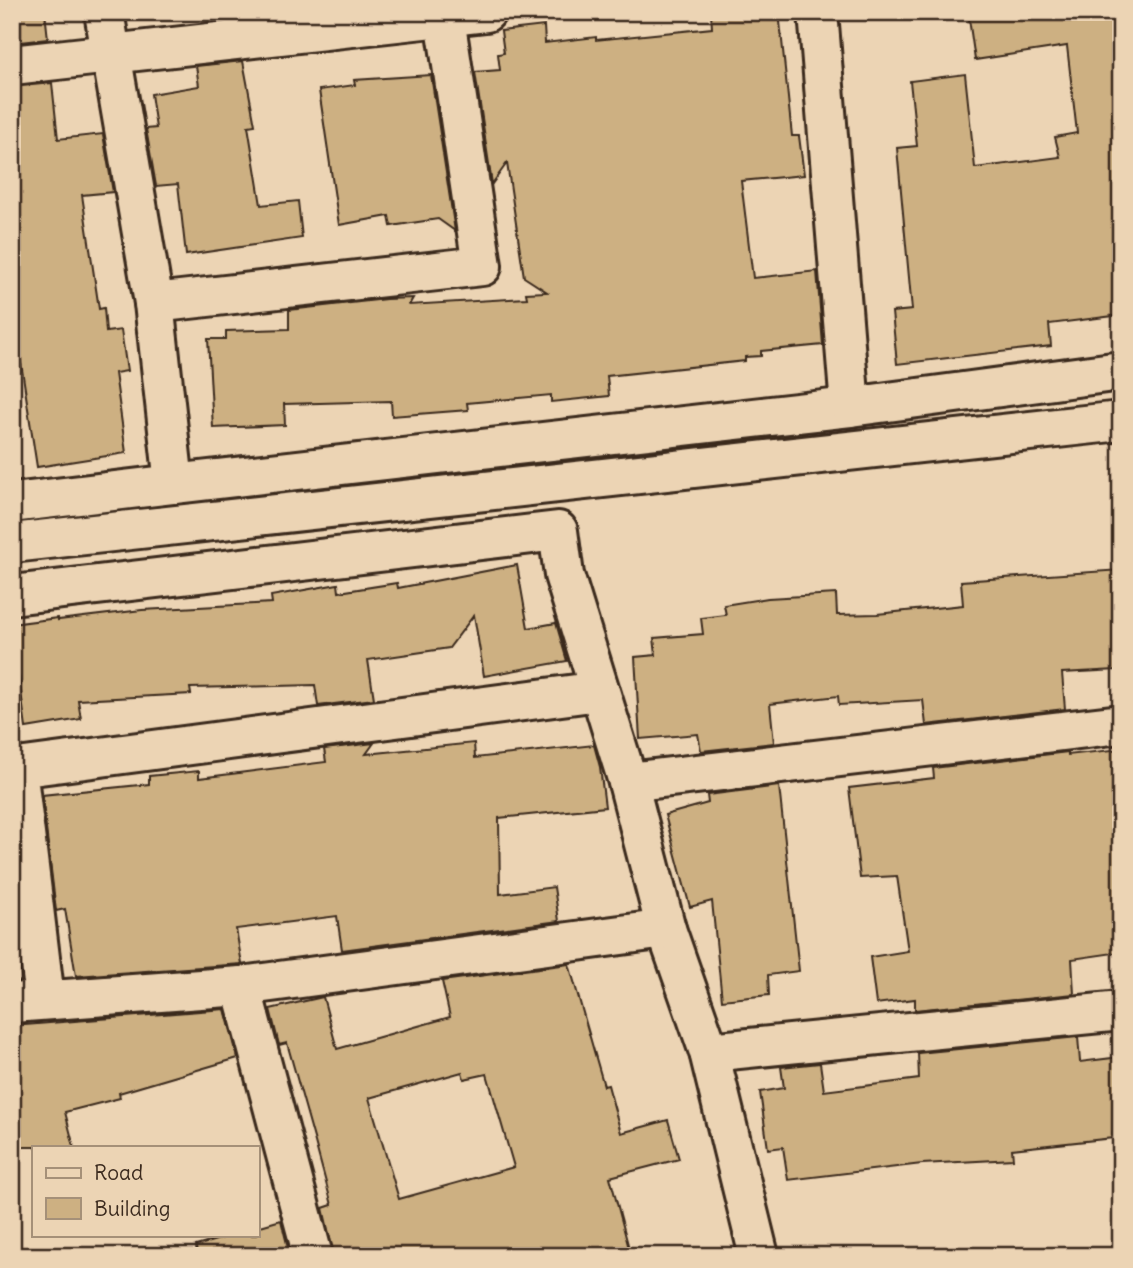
<svg xmlns="http://www.w3.org/2000/svg" width="1133" height="1268" font-family="Delius,sans-serif">
  <style>
    .building { fill: #cdb082; stroke: #3b2a1e; stroke-width: 2; fill-rule: evenodd }
    .lines { fill: none; stroke-linecap: round; stroke-linejoin: round }
    .street-casing { stroke: #3b2a1e; stroke-width: 44 }
    .secondary-casing { stroke: #3b2a1e; stroke-width: 44 }
    .street { stroke: #ecd4b4; stroke-width: 38 }
    .secondary { stroke: #ecd4b4; stroke-width: 38 }
  </style>
  <rect width="100%" height="100%" fill="#ecd4b4"/>
  <filter id="ink" filterUnits="userSpaceOnUse"><feTurbulence type="fractalNoise" baseFrequency=".0143" numOctaves="2"/><feDisplacementMap in="SourceGraphic" scale="14" xChannelSelector="R" yChannelSelector="G"/><feConvolveMatrix kernelMatrix="1 2 1 2 8 2 1 2 1" color-interpolation-filters="sRGB"/></filter>
  <g filter="url(#ink)">
    <!-- building -->
    <g class="building">
      <polygon points="12,12 45,12 48,39 12,43"/>
      <polygon points="711,12 779,12 792,136 799,136 804,175 741,181 753,278 817,271 823,345 761,351 761,356 745,357 745,361 607,376 609,396 551,402 551,395 467,403 468,410 392,416 391,401 284,404 285,425 213,428 208,339 226,339 226,331 289,329 289,310 386,299 413,298 409,305 527,298 526,293 547,292 524,277 507,163 492,184 475,72 500,70 498,54 504,53 501,31 544,26 545,43 596,37 596,40 712,28"/>
      <polygon points="968,12 1121,12 1121,315 1049,324 1051,346 897,364 892,312 912,310 897,148 917,146 910,81 965,74 975,168 1060,157 1055,137 1077,133 1067,46 975,60"/>
      <polygon points="243,61 255,125 248,126 261,205 298,201 302,238 186,255 178,184 156,186 146,129 156,128 151,94 199,86 196,66"/>
      <polygon points="431,75 455,231 438,219 391,226 389,216 339,225 319,90 355,85 354,80"/>
      <polygon points="52,83 58,139 103,134 113,192 82,195 99,309 104,308 106,332 121,330 127,371 115,373 126,453 37,467 19,350 12,351 12,87"/>
      <polygon points="517,565 528,628 556,623 567,661 484,676 474,615 449,648 368,660 374,699 318,706 315,685 190,688 191,694 78,700 81,719 26,728 19,677 12,678 12,624 58,618 58,620 142,610 272,603 271,596 338,584 339,592 397,583 398,588"/>
      <polygon points="1121,570 1121,659 1116,659 1117,670 1062,673 1065,709 926,725 923,700 839,705 838,696 770,704 774,743 701,751 698,734 640,739 635,657 656,655 654,638 703,634 701,618 726,615 724,605 768,598 836,594 837,615 877,614 963,605 961,581"/>
      <polygon points="374,743 366,754 474,743 475,758 594,745 600,767 605,807 499,818 500,894 554,887 559,921 342,950 337,916 236,929 242,964 76,976 65,909 56,911 42,795 149,784 149,776 199,771 199,778 326,762 324,749"/>
      <polygon points="1121,749 1121,952 1072,959 1074,994 915,1010 915,999 876,1004 870,957 908,951 897,876 860,878 849,788 934,778 933,768 1068,752 1068,755"/>
      <polygon points="779,786 799,971 768,975 769,995 722,1000 712,901 690,907 665,815 708,803 707,795"/>
      <path d="M 569,964 L 604,1086 L 608,1085 L 621,1133 L 668,1120 L 679,1159 L 610,1177 L 631,1256 L 334,1256 L 323,1208 L 332,1205 L 315,1142 L 287,1043 L 279,1045 L 270,1009 L 323,997 L 337,1049 L 450,1017 L 442,981 ZM 462,1072 L 464,1079 L 487,1074 L 514,1167 L 399,1199 L 369,1098 Z"/>
      <polygon points="225,1009 238,1058 119,1093 120,1098 65,1112 74,1147 22,1147 12,1108 12,1026"/>
      <polygon points="1078,1037 1080,1062 1121,1057 1121,1132 1113,1133 1113,1138 1012,1149 1013,1159 922,1164 788,1180 783,1147 768,1149 760,1092 784,1088 781,1067 820,1063 824,1091 919,1079 918,1053"/>
      <polygon points="281,1220 290,1256 197,1256 196,1246 233,1235 257,1235 257,1227"/>
    </g>
    <g class="lines">
      <defs>
        <g id="street">
          <polyline points="104,12 154,303 174,484 850,407"/>
          <polyline points="818,12 850,407 1121,371"/>
          <polyline points="12,65 486,12"/>
          <polyline points="154,303 482,266 445,18"/>
          <polyline points="12,503 174,484"/>
          <polyline points="12,595 558,531 564,575 628,782 666,929 709,1052 759,1256"/>
          <polyline points="628,782 1121,724"/>
          <polyline points="241,986 313,1256"/>
          <polyline points="45,999 17,768 599,691"/>
          <polyline points="12,1003 241,986 666,929"/>
          <polyline points="709,1052 1121,1011"/>
        </g>
        <polyline id="secondary" points="12,543 1121,421"/>
      </defs>
      <!-- street casing -->
      <use href="#street" class="street-casing"/>
      <!-- secondary casing -->
      <use href="#secondary" class="secondary-casing"/>
      <!-- street -->
      <use href="#street" class="street"/>
      <!-- secondary -->
      <use href="#secondary" class="secondary"/>
    </g>
  </g>
  <!-- margin -->
  <rect width="1133" height="1268" fill="none" stroke="#ecd4b4" stroke-width="42"/>
  <rect x="21" y="21" width="1091" height="1226" fill="none" stroke="#3b2a1e" stroke-width="2.5" filter="url(#ink)"/>
  <!-- legend -->
  <rect x="32" y="1146" width="228" height="91" fill="#ecd4b4" stroke="#a59078" stroke-width="2"/>
  <rect x="46" y="1168" width="35" height="10" fill="#ecd4b4" stroke="#a59078" stroke-width="2"/>
  <text x="94" y="1180" font-size="21" fill="#3b2a1e">Road</text>
  <rect x="46" y="1198" width="35" height="21" fill="#cdb082" stroke="#a59078" stroke-width="2"/>
  <text x="94" y="1216" font-size="21" fill="#3b2a1e">Building</text>
</svg>
